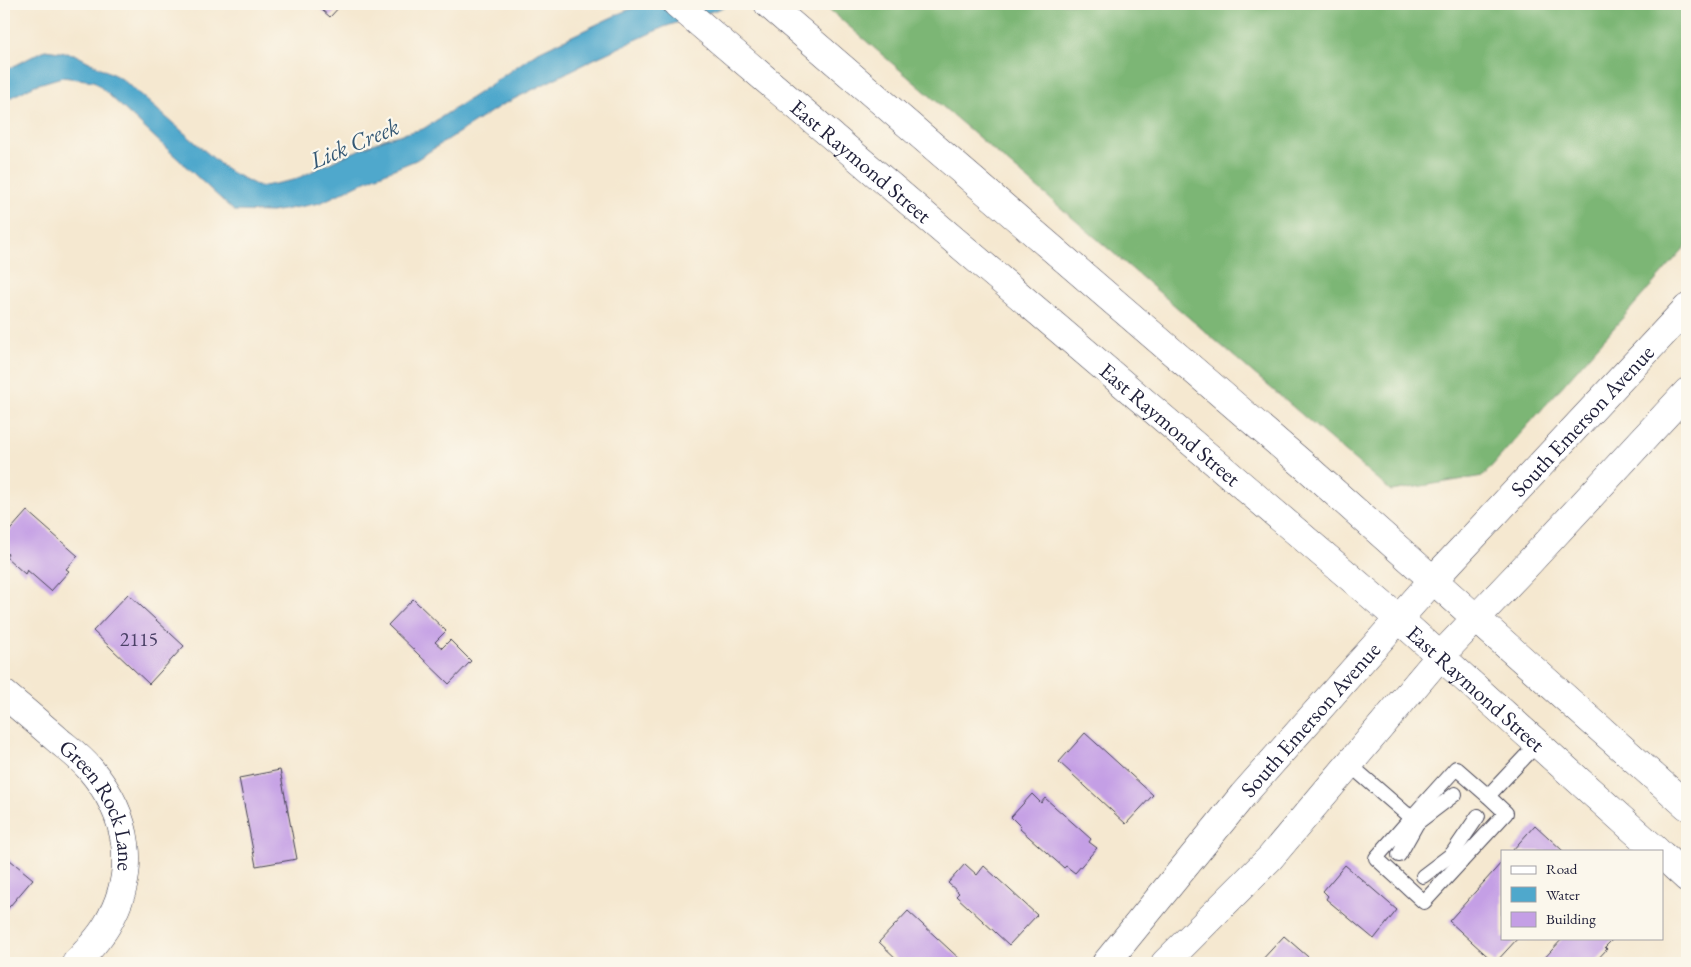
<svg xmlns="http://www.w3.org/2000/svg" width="1691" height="967" font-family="'EB Garamond',serif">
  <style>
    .forest { fill: #7cb675; stroke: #4f6c58 }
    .water { fill: #4fa8cc; stroke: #386584 }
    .building { fill: #c49fe5 }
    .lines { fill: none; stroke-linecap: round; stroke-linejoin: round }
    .lane-casing { stroke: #424051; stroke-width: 16 }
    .street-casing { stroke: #424051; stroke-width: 29 }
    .primary-casing { stroke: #424051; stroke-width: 29 }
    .lane { stroke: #fff; stroke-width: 14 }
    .street { stroke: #fff; stroke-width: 28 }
    .primary { stroke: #fff; stroke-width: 28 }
    .labels { text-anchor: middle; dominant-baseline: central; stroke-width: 4.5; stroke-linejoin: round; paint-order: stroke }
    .number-label { font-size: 20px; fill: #4a4166 }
    .street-label { font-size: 22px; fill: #22223b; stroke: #fbf7ec }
    .water-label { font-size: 24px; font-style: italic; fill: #345875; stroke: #fbf7ec }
  </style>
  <rect width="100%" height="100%" fill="#fbf7ec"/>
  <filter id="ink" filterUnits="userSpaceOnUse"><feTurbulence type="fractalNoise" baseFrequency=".02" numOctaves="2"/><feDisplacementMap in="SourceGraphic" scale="10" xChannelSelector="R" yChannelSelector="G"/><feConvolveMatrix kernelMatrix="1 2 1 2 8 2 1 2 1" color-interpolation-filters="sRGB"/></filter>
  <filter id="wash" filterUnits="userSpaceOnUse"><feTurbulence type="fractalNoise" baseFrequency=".0096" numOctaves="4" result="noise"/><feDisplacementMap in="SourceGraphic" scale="20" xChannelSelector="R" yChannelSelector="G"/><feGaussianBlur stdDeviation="1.12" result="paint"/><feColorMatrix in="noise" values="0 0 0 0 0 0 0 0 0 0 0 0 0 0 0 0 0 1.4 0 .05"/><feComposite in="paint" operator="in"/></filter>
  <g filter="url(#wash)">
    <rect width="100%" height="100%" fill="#f5e8d0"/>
    <!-- forest -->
    <polygon class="forest" points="823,4 1687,4 1687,245 1483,476 1391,491"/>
    <!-- water -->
    <polygon class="water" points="647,4 734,4 664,27 594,59 500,106 416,160 372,178 320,203 272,212 234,211 94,81 62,77 35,85 4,101 4,71 45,50 74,54 122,79 227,170 260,187 294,180 340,158 387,138 423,129 480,92 536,53 625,11"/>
    <g id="blocks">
      <!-- building -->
      <g class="building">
        <polygon points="315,4 342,4 330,17"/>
        <polygon points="27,511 78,556 66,569 69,571 51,591 27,570 25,574 6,557 8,554 4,551 4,537"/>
        <polygon points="128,594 184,646 149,684 93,631"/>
        <polygon points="413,599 446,631 435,642 442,648 450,640 471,661 449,684 388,625"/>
        <polygon points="1085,733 1153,795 1126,824 1059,762"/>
        <polygon points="280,770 297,859 256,866 239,778"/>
        <polygon points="1032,794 1041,803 1045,798 1091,839 1089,842 1097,848 1075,873 1066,866 1064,868 1020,829 1021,827 1011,817"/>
        <polygon points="1535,825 1563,851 1512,851"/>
        <polygon points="4,855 33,879 4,913"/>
        <polygon points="1502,862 1502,938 1518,938 1495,963 1449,921"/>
        <polygon points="965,864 977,875 984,866 1037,915 1009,945 956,896 959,893 948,883"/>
        <polygon points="1345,865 1397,910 1374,939 1326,899 1328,896 1323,891"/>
        <polygon points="908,911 964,963 901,963 879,942"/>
        <polygon points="1284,936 1315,963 1259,963"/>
        <polygon points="1563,938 1614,938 1605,947 1607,949 1594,963 1540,963"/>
      </g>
    </g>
  </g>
  <g filter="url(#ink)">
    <use href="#blocks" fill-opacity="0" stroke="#424051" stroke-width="1"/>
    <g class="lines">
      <defs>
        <g id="lane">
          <polyline points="1349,764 1411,818 1456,768 1488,796 1538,743"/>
          <polyline points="1417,823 1455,794"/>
          <polyline points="1452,854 1478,816"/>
          <polyline points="1399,855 1417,823 1411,818 1376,858 1424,902 1506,813 1488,796"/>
          <polyline points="1423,876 1452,854 1461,862"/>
        </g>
        <g id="street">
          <path id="s1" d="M 4,694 C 22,709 41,725 59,741 C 70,750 81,758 90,769 C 129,815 139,871 107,925 C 99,939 87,951 76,963"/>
        </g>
        <g id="primary">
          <path id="s2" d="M 677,4 L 1399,619 L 1657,851"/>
          <polyline points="768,4 1305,466 1687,806"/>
          <polyline points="1662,855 1687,878"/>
          <path id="s3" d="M 1106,963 L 1243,795 L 1434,579 L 1687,308"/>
          <polyline points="1165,963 1270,858 1441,655 1523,569 1687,392"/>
        </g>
      </defs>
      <!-- lane casing -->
      <use href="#lane" class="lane-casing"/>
      <!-- street casing -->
      <use href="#street" class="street-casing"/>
      <!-- primary casing -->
      <use href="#primary" class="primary-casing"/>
      <!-- lane -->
      <use href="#lane" class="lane"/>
      <!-- street -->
      <use href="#street" class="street"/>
      <!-- primary -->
      <use href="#primary" class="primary"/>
    </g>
  </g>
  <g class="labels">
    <!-- number labels -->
    <g class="number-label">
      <text x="139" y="639">2115</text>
    </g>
    <!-- street labels -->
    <g class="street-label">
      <text stroke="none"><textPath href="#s2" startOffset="242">East Raymond Street</textPath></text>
      <text stroke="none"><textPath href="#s3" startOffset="722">South Emerson Avenue</textPath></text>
      <text stroke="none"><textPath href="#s2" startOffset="648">East Raymond Street</textPath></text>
      <text stroke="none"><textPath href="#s2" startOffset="1052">East Raymond Street</textPath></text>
      <text stroke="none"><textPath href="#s3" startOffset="318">South Emerson Avenue</textPath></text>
      <text stroke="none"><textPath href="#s1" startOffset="151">Green Rock Lane</textPath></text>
    </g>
    <!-- water labels -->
    <g class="water-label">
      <text transform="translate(354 143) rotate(-23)">Lick Creek</text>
    </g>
  </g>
  <!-- margin -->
  <rect width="1691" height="967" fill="none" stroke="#fbf7ec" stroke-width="20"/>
  <!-- legend -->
  <rect x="1501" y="850" width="162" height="90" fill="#fbf7ec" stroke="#a4a2a5"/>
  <rect x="1511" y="866" width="25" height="8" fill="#ffffff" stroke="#a4a2a5"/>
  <text x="1546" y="874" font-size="15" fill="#22223b">Road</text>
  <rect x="1511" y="887" width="25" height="15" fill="#4fa8cc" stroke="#a4a2a5"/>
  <text x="1546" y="900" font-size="15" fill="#22223b">Water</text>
  <rect x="1511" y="912" width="25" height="15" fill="#c49fe5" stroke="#a4a2a5"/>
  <text x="1546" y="924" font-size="15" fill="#22223b">Building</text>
</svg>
